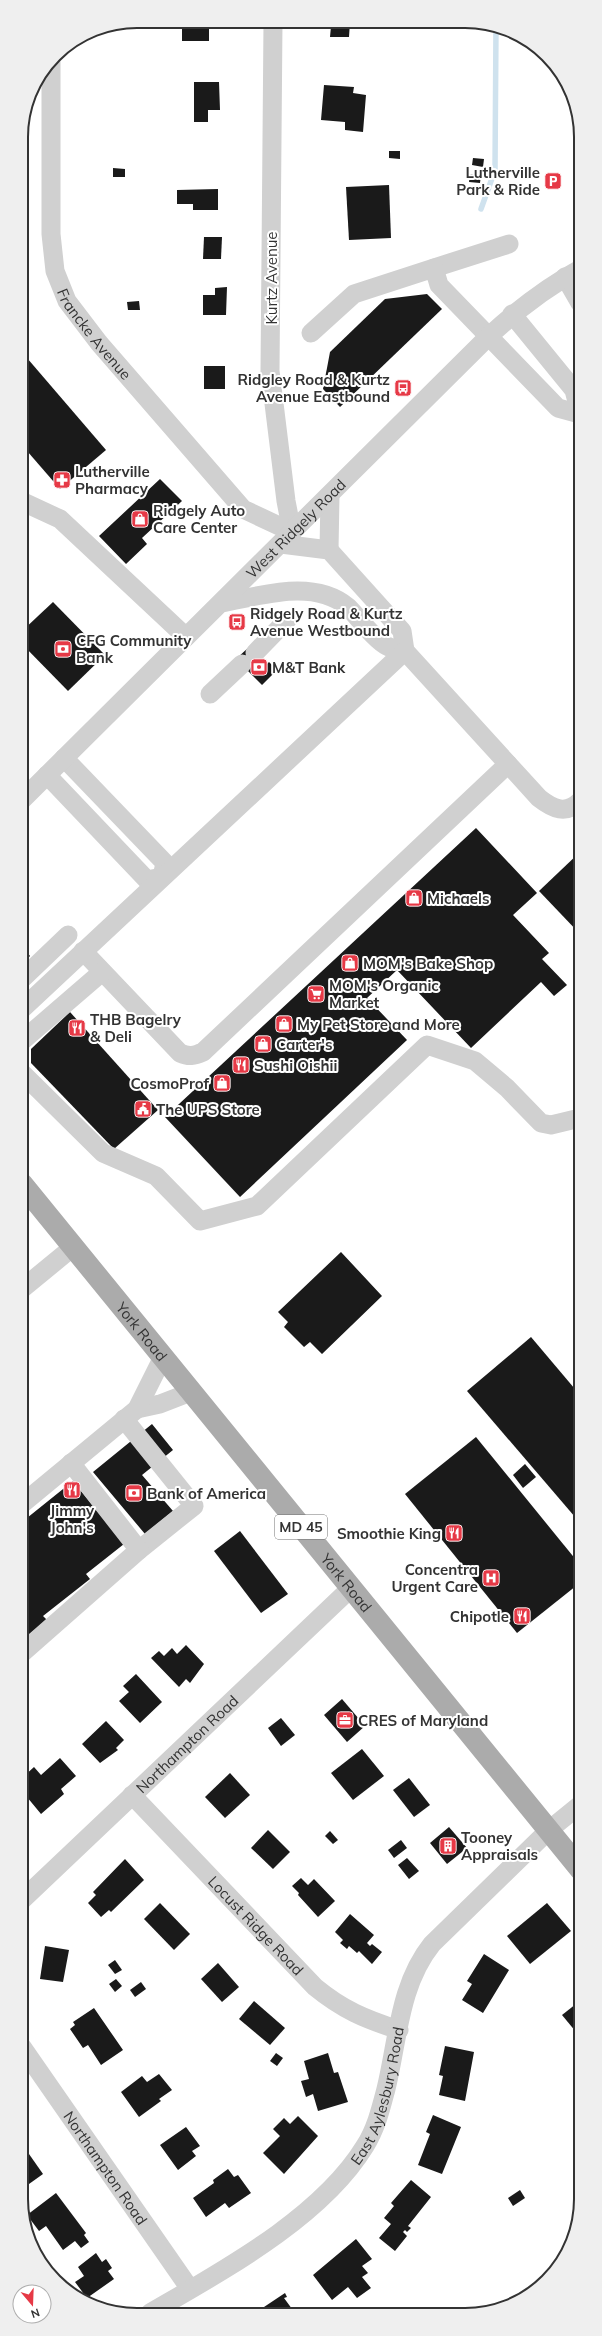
<svg xmlns="http://www.w3.org/2000/svg" width="602" height="2336" font-family="Mulish,sans-serif">
  <style>
    .lines { fill: none; stroke-linecap: round; stroke-linejoin: round }
    .stream { stroke: #cfe2ee; stroke-width: 5.5 }
    .building { fill: #1a1a1a }
    .minor { stroke: #d0d0d0; stroke-width: 19 }
    .major { stroke: #ababab; stroke-width: 22 }
    .labels { text-anchor: middle; dominant-baseline: central; stroke-width: 4; stroke-linejoin: round; paint-order: stroke }
    .shield { fill: #fff; stroke: #707070; stroke-width: 1 }
    .shield-label { font-size: 14px; font-weight: bold; fill: #333 }
    .poi-label { font-size: 15px; font-weight: bold; fill: #333; stroke: #fff; text-anchor: start }
    .street-label { font-size: 15px; fill: #333; stroke: #fff }
    .rim { fill: none; stroke: #333; stroke-width: 2 }
  </style>
  <rect width="100%" height="100%" fill="#fff"/>
  <g class="lines">
    <!-- stream -->
    <polyline class="stream" points="481,209 495,170 496,26"/>
  </g>
  <!-- building -->
  <g class="building">
    <polygon points="182,21 219,22 219,25 209,25 209,41 182,41"/>
    <polygon points="323,22 350,22 349,37 330,37 331,26 322,25"/>
    <polygon points="194,82 219,82 220,110 208,110 208,122 194,122"/>
    <polygon points="324,85 354,87 353,93 366,95 363,132 345,130 345,122 321,120"/>
    <polygon points="389,151 400,151 400,159 389,158"/>
    <polygon points="473,158 484,159 483,167 472,165"/>
    <polygon points="113,168 125,169 125,177 113,177"/>
    <polygon points="470,174 481,175 480,183 469,182"/>
    <polygon points="389,185 391,238 349,240 346,187"/>
    <polygon points="218,189 218,210 193,210 193,204 177,204 177,190"/>
    <polygon points="204,237 222,237 221,259 203,259"/>
    <polygon points="227,287 226,315 203,315 203,295 215,295 215,288"/>
    <polygon points="427,294 442,309 340,407 323,389 330,352 385,299"/>
    <polygon points="139,301 140,310 128,310 127,302"/>
    <polygon points="21,351 106,450 60,489 21,444"/>
    <rect x="204" y="366" width="21" height="23"/>
    <polygon points="160,479 182,501 142,538 147,544 126,564 99,536"/>
    <polygon points="53,602 105,655 68,691 21,643 21,632"/>
    <polygon points="249,647 267,664 269,662 277,670 262,685 236,659"/>
    <polygon points="476,828 537,893 513,915 549,953 542,959 567,985 554,996 541,982 471,1048 397,970 367,998 407,1040 240,1197 165,1117"/>
    <polygon points="580,852 580,934 539,891"/>
    <polygon points="22,946 30,956 22,964"/>
    <polygon points="580,1008 580,1024 573,1015"/>
    <polygon points="70,1012 158,1110 114,1149 31,1063 31,1049"/>
    <polygon points="341,1252 382,1296 322,1354 310,1342 304,1347 284,1327 288,1322 278,1312"/>
    <polygon points="531,1337 580,1395 581,1524 467,1391"/>
    <polygon points="152,1424 173,1450 142,1475 173,1511 145,1534 93,1472"/>
    <polygon points="476,1437 581,1566 581,1582 517,1633 405,1494"/>
    <polygon points="525,1464 536,1477 523,1488 513,1475"/>
    <polygon points="73,1481 124,1544 86,1574 90,1579 43,1616 47,1620 22,1640 22,1522"/>
    <polygon points="240,1531 288,1594 261,1613 214,1551"/>
    <polygon points="186,1645 204,1664 190,1683 186,1679 179,1687 151,1658 159,1651 164,1656 172,1648 177,1654"/>
    <polygon points="136,1674 162,1702 140,1723 119,1701 129,1692 123,1686"/>
    <polygon points="342,1699 365,1726 347,1742 324,1715"/>
    <polygon points="281,1718 295,1735 281,1746 268,1728"/>
    <polygon points="106,1721 124,1740 116,1748 118,1750 100,1763 82,1744"/>
    <polygon points="362,1749 384,1776 353,1800 331,1773"/>
    <polygon points="60,1758 76,1776 61,1789 64,1794 41,1814 22,1791 22,1778 34,1767 41,1775"/>
    <polygon points="230,1773 250,1795 225,1818 205,1797"/>
    <polygon points="409,1778 430,1805 414,1817 393,1790"/>
    <polygon points="449,1827 467,1848 447,1864 430,1843"/>
    <polygon points="268,1830 290,1852 273,1869 251,1848"/>
    <polygon points="330,1831 338,1840 333,1844 325,1836"/>
    <polygon points="401,1840 407,1848 394,1858 388,1850"/>
    <polygon points="407,1858 419,1871 409,1879 398,1865"/>
    <polygon points="125,1859 144,1880 111,1912 109,1910 101,1917 88,1903 96,1895 93,1892"/>
    <polygon points="301,1878 308,1885 314,1879 335,1901 318,1917 298,1895 299,1893 292,1886"/>
    <polygon points="160,1903 190,1934 174,1950 144,1919"/>
    <polygon points="547,1903 571,1931 530,1964 507,1936"/>
    <polygon points="350,1914 374,1935 367,1943 370,1946 372,1944 382,1952 372,1964 359,1951 357,1953 349,1946 347,1949 340,1943 343,1940 335,1932"/>
    <polygon points="45,1946 69,1950 63,1982 40,1979"/>
    <polygon points="484,1954 509,1970 483,2013 462,2000 472,1984 467,1981"/>
    <polygon points="115,1960 122,1970 115,1974 108,1965"/>
    <polygon points="218,1963 239,1987 222,2002 201,1979"/>
    <polygon points="116,1979 122,1986 115,1992 109,1984"/>
    <polygon points="141,1982 146,1989 135,1997 130,1990"/>
    <polygon points="581,2000 581,2038 562,2015"/>
    <polygon points="254,2001 285,2028 270,2045 239,2019"/>
    <polygon points="94,2008 123,2050 101,2065 88,2045 83,2048 70,2029 75,2025 73,2022"/>
    <polygon points="445,2046 474,2052 465,2101 439,2095 443,2076 439,2075"/>
    <polygon points="276,2053 283,2058 277,2066 270,2061"/>
    <polygon points="328,2053 334,2073 338,2072 348,2102 318,2111 313,2094 306,2097 301,2081 309,2079 304,2061"/>
    <polygon points="159,2074 172,2090 159,2099 161,2101 139,2117 121,2092 142,2076 147,2082"/>
    <polygon points="433,2115 461,2127 442,2174 418,2165 430,2134 426,2132"/>
    <polygon points="298,2116 318,2136 284,2174 263,2153 280,2136 273,2129 284,2118 290,2124"/>
    <polygon points="186,2127 200,2146 192,2151 196,2156 178,2170 160,2145"/>
    <polygon points="22,2144 43,2174 22,2189"/>
    <polygon points="228,2169 234,2177 238,2175 251,2193 229,2208 225,2203 206,2217 193,2198 214,2183 213,2180"/>
    <polygon points="411,2180 431,2197 408,2226 411,2228 407,2232 405,2230 403,2232 407,2236 395,2251 379,2238 391,2224 384,2218 394,2206 391,2203"/>
    <polygon points="520,2190 525,2198 513,2206 508,2198"/>
    <polygon points="56,2193 86,2233 84,2235 89,2242 81,2248 75,2241 63,2250 46,2226 39,2231 27,2215"/>
    <polygon points="356,2239 372,2259 362,2266 368,2273 362,2277 371,2288 357,2298 348,2287 332,2300 313,2275"/>
    <polygon points="96,2253 102,2262 106,2259 112,2268 108,2271 114,2279 87,2298 75,2282 84,2276 78,2267"/>
    <polygon points="285,2293 287,2297 284,2298 295,2313 255,2313"/>
  </g>
  <g class="lines">
    <!-- minor -->
    <g class="minor">
      <polyline points="273,22 270,371 286,501 292,532"/>
      <path id="s1" d="M 51,62 L 51,234 L 55,271 L 67,301 L 99,343 L 243,509 L 292,532"/>
      <polyline points="434,268 509,244"/>
      <polyline points="565,277 580,303"/>
      <polyline points="512,314 574,390 580,413"/>
      <polyline points="311,333 354,294 434,268 439,285 558,408 580,414"/>
      <polyline points="21,501 60,519 186,637"/>
      <polyline points="281,544 329,550 402,631 405,651"/>
      <polyline points="329,550 330,496"/>
      <path d="M 221,603 C 261,596 313,578 348,607 C 358,617 376,641 387,646 C 392,649 399,649 405,651 L 539,798 C 553,809 566,815 580,801"/>
      <polyline points="255,653 287,620"/>
      <polyline points="210,694 242,664"/>
      <polyline points="47,775 147,880 162,877 165,863 64,758"/>
      <path id="s2" d="M 21,801 L 488,337 C 517,310 545,288 580,269"/>
      <path d="M 83,951 L 180,1053 C 189,1057 194,1056 203,1052 L 508,764"/>
      <polyline points="22,979 68,935"/>
      <polyline points="22,1009 405,651"/>
      <polyline points="22,1041 102,972"/>
      <polyline points="22,1073 103,1153 156,1176 200,1221 257,1206 427,1045 475,1061 507,1088 541,1123 551,1125 580,1118"/>
      <polyline points="22,1289 73,1247"/>
      <polyline points="137,1409 160,1404 191,1392"/>
      <polyline points="124,1419 194,1506 139,1550"/>
      <polyline points="22,1504 137,1409 163,1357"/>
      <polyline points="22,1653 139,1550 71,1463"/>
      <path id="s3" d="M 132,1795 L 315,1987 C 343,2010 365,2019 399,2030"/>
      <path id="s4" d="M 22,1900 L 351,1588"/>
      <path id="s5" d="M 22,2047 L 190,2289"/>
      <path id="s6" d="M 150,2313 C 222,2271 321,2218 365,2146 C 376,2129 381,2108 386,2089 C 398,2040 399,1985 432,1944 L 549,1830 L 581,1804"/>
    </g>
    <!-- major -->
    <path class="major" id="s7" d="M 22,1184 L 581,1870"/>
  </g>
  <!-- icons -->
  <defs>
    <symbol id="parking-square" viewBox="-11 -11 22 22"><rect x="-9" y="-9" width="18" height="18" rx="4" fill="#e63946" stroke="#fff"/><path d="M-3.5-5.5H1a3.5 3.5 0 0 1 0 7H-1V5.5H-3.5ZM-1-3.4V-.6H.8a1.4 1.4 0 0 0 0-2.8Z" fill="#fff"/></symbol>
    <symbol id="bus-square" viewBox="-11 -11 22 22"><rect x="-9" y="-9" width="18" height="18" rx="4" fill="#e63946" stroke="#fff"/><path d="M-5-6H5V4H4V6H2V4H-2V6H-4V4H-5ZM-3.5-4V0h7V-4ZM-3.5 1.2v1.5H-2V1.2ZM2 1.2v1.5H3.5V1.2Z" fill="#fff"/></symbol>
    <symbol id="pharmacy-square" viewBox="-11 -11 22 22"><rect x="-9" y="-9" width="18" height="18" rx="4" fill="#e63946" stroke="#fff"/><path d="M-2-6h4v4h4v4h-4v4h-4v-4h-4v-4h4Z" fill="#fff"/></symbol>
    <symbol id="shop-square" viewBox="-11 -11 22 22"><rect x="-9" y="-9" width="18" height="18" rx="4" fill="#e63946" stroke="#fff"/><path d="M-5-2.5h2.3a2.7 3.5 0 0 1 5.4 0H5L5.5 6h-11ZM-1.5-2.5h3a1.5 2.3 0 0 0-3 0Z" fill="#fff"/></symbol>
    <symbol id="bank-square" viewBox="-11 -11 22 22"><rect x="-9" y="-9" width="18" height="18" rx="4" fill="#e63946" stroke="#fff"/><path d="M-6-4H6V4H-6ZM0-2.3a2.3 2.3 0 1 0 0 4.6a2.3 2.3 0 1 0 0-4.6Z" fill="#fff"/></symbol>
    <symbol id="supermarket-square" viewBox="-11 -11 22 22"><rect x="-9" y="-9" width="18" height="18" rx="4" fill="#e63946" stroke="#fff"/><path d="M-6-5.5h2.5l.6 2H6L4.5 2H-2.5L-4.4-4H-6ZM-1.5 3.2a1.3 1.3 0 1 0 .1 0ZM3 3.2a1.3 1.3 0 1 0 .1 0Z" fill="#fff"/></symbol>
    <symbol id="restaurant-square" viewBox="-11 -11 22 22"><rect x="-9" y="-9" width="18" height="18" rx="4" fill="#e63946" stroke="#fff"/><path d="M-5-6h1v4h1v-4h1v4h1v-4h1v5L-1.5 .5V6h-2V.5L-5-1ZM5-6V6H3V1.5H1.5Q1.5-4 5-6Z" fill="#fff"/></symbol>
    <symbol id="civic-square" viewBox="-11 -11 22 22"><rect x="-9" y="-9" width="18" height="18" rx="4" fill="#e63946" stroke="#fff"/><path d="M-.6-6.5H3V-4.5H.6V-3L4-1V1h2V6H-6V1h2V-1L-.6-3ZM-1.2 2.5V6h2.4V2.5Z" fill="#fff"/></symbol>
    <symbol id="hospital-square" viewBox="-11 -11 22 22"><rect x="-9" y="-9" width="18" height="18" rx="4" fill="#e63946" stroke="#fff"/><path d="M-5-5h3v3.5h4V-5h3V5h-3V1.5h-4V5h-3Z" fill="#fff"/></symbol>
    <symbol id="office-square" viewBox="-11 -11 22 22"><rect x="-9" y="-9" width="18" height="18" rx="4" fill="#e63946" stroke="#fff"/><path d="M-6-3h4V-5.5h4V-3h4V5H-6ZM-1-4.5V-3h2v-1.5ZM-6 0V1H6V0Z" fill="#fff"/></symbol>
    <symbol id="building-square" viewBox="-11 -11 22 22"><rect x="-9" y="-9" width="18" height="18" rx="4" fill="#e63946" stroke="#fff"/><path d="M-4-6H4V6H1V3H-1V6H-4ZM-2.5-4.3h1.7v1.8h-1.7ZM.8-4.3h1.7v1.8H.8ZM-2.5-1h1.7V.8h-1.7ZM.8-1h1.7V.8H.8Z" fill="#fff"/></symbol>
  </defs>
  <g fill-rule="evenodd">
    <use href="#parking-square" x="543" y="171" width="20" height="20"/>
    <use href="#bus-square" x="393" y="378" width="20" height="20"/>
    <use href="#pharmacy-square" x="52" y="470" width="20" height="20"/>
    <use href="#shop-square" x="130" y="509" width="20" height="20"/>
    <use href="#bus-square" x="227" y="612" width="20" height="20"/>
    <use href="#bank-square" x="53" y="639" width="20" height="20"/>
    <use href="#bank-square" x="249" y="657" width="20" height="20"/>
    <use href="#shop-square" x="404" y="888" width="20" height="20"/>
    <use href="#shop-square" x="340" y="953" width="20" height="20"/>
    <use href="#supermarket-square" x="306" y="984" width="20" height="20"/>
    <use href="#shop-square" x="274" y="1014" width="20" height="20"/>
    <use href="#restaurant-square" x="67" y="1018" width="20" height="20"/>
    <use href="#shop-square" x="253" y="1034" width="20" height="20"/>
    <use href="#restaurant-square" x="231" y="1055" width="20" height="20"/>
    <use href="#shop-square" x="212" y="1073" width="20" height="20"/>
    <use href="#civic-square" x="133" y="1099" width="20" height="20"/>
    <use href="#restaurant-square" x="62" y="1480" width="20" height="20"/>
    <use href="#bank-square" x="124" y="1483" width="20" height="20"/>
    <use href="#restaurant-square" x="444" y="1523" width="20" height="20"/>
    <use href="#hospital-square" x="481" y="1568" width="20" height="20"/>
    <use href="#restaurant-square" x="512" y="1606" width="20" height="20"/>
    <use href="#office-square" x="335" y="1710" width="20" height="20"/>
    <use href="#building-square" x="438" y="1836" width="20" height="20"/>
  </g>
  <g class="labels">
    <!-- shield labels -->
    <rect class="shield" x="275" y="1515" width="52" height="24" rx="3"/>
    <g class="shield-label">
      <text x="301" y="1527">MD 45</text>
    </g>
    <!-- poi labels -->
    <g class="poi-label">
      <text x="540" y="172" text-anchor="end">Lutherville<tspan x="540" dy="17">Park &amp; Ride</tspan></text>
      <text x="390" y="379" text-anchor="end">Ridgley Road &amp; Kurtz<tspan x="390" dy="17">Avenue Eastbound</tspan></text>
      <text x="75" y="471">Lutherville<tspan x="75" dy="17">Pharmacy</tspan></text>
      <text x="153" y="510">Ridgely Auto<tspan x="153" dy="17">Care Center</tspan></text>
      <text x="250" y="613">Ridgely Road &amp; Kurtz<tspan x="250" dy="17">Avenue Westbound</tspan></text>
      <text x="76" y="640">CFG Community<tspan x="76" dy="17">Bank</tspan></text>
      <text x="272" y="667">M&amp;T Bank</text>
      <text x="427" y="898">Michaels</text>
      <text x="363" y="963">MOM's Bake Shop</text>
      <text x="329" y="985">MOM's Organic<tspan x="329" dy="17">Market</tspan></text>
      <text x="90" y="1019">THB Bagelry<tspan x="90" dy="17">&amp; Deli</tspan></text>
      <text x="297" y="1024">My Pet Store and More</text>
      <text x="276" y="1044">Carter's</text>
      <text x="254" y="1065">Sushi Oishii</text>
      <text x="209" y="1083" text-anchor="end">CosmoProf</text>
      <text x="156" y="1109">The UPS Store</text>
      <text x="147" y="1493">Bank of America</text>
      <text x="72" y="1510" text-anchor="middle">Jimmy<tspan x="72" dy="17">John's</tspan></text>
      <text x="441" y="1533" text-anchor="end">Smoothie King</text>
      <text x="478" y="1569" text-anchor="end">Concentra<tspan x="478" dy="17">Urgent Care</tspan></text>
      <text x="509" y="1616" text-anchor="end">Chipotle</text>
      <text x="358" y="1720">CRES of Maryland</text>
      <text x="461" y="1837">Tooney<tspan x="461" dy="17">Appraisals</tspan></text>
    </g>
    <!-- street labels -->
    <g class="street-label">
      <text transform="translate(271 278) rotate(-90)">Kurtz Avenue</text>
      <text stroke="none"><textPath href="#s1" startOffset="284">Francke Avenue</textPath></text>
      <text stroke="none"><textPath href="#s2" startOffset="387">West Ridgely Road</textPath></text>
      <text stroke="none"><textPath href="#s7" startOffset="190">York Road</textPath></text>
      <text stroke="none"><textPath href="#s7" startOffset="514">York Road</textPath></text>
      <text stroke="none"><textPath href="#s4" startOffset="227">Northampton Road</textPath></text>
      <text stroke="none"><textPath href="#s3" startOffset="180">Locust Ridge Road</textPath></text>
      <text stroke="none"><textPath href="#s6" startOffset="327">East Aylesbury Road</textPath></text>
      <text stroke="none"><textPath href="#s5" startOffset="147">Northampton Road</textPath></text>
    </g>
  </g>
  <!-- crop -->
  <path d="M0 0H602V2336H0ZM137 28H465A109 109 0 0 1 574 137V2199A109 109 0 0 1 465 2308H137A109 109 0 0 1 28 2199V137A109 109 0 0 1 137 28Z" fill="#efefef" fill-rule="evenodd"/>
  <path class="rim" d="M137 28H465A109 109 0 0 1 574 137V2199A109 109 0 0 1 465 2308H137A109 109 0 0 1 28 2199V137A109 109 0 0 1 137 28Z"/>
  <!-- north arrow -->
  <g transform="translate(32 2304) rotate(161)"><circle r="19" fill="#ffffff" stroke="#adadad"/>
  <path d="M0-3L7 15L0 10L-7 15Z" fill="#e63946"/>
  <text y="-6" font-size="11" font-weight="bold" text-anchor="middle" fill="#333333">N</text>
  </g>
</svg>
